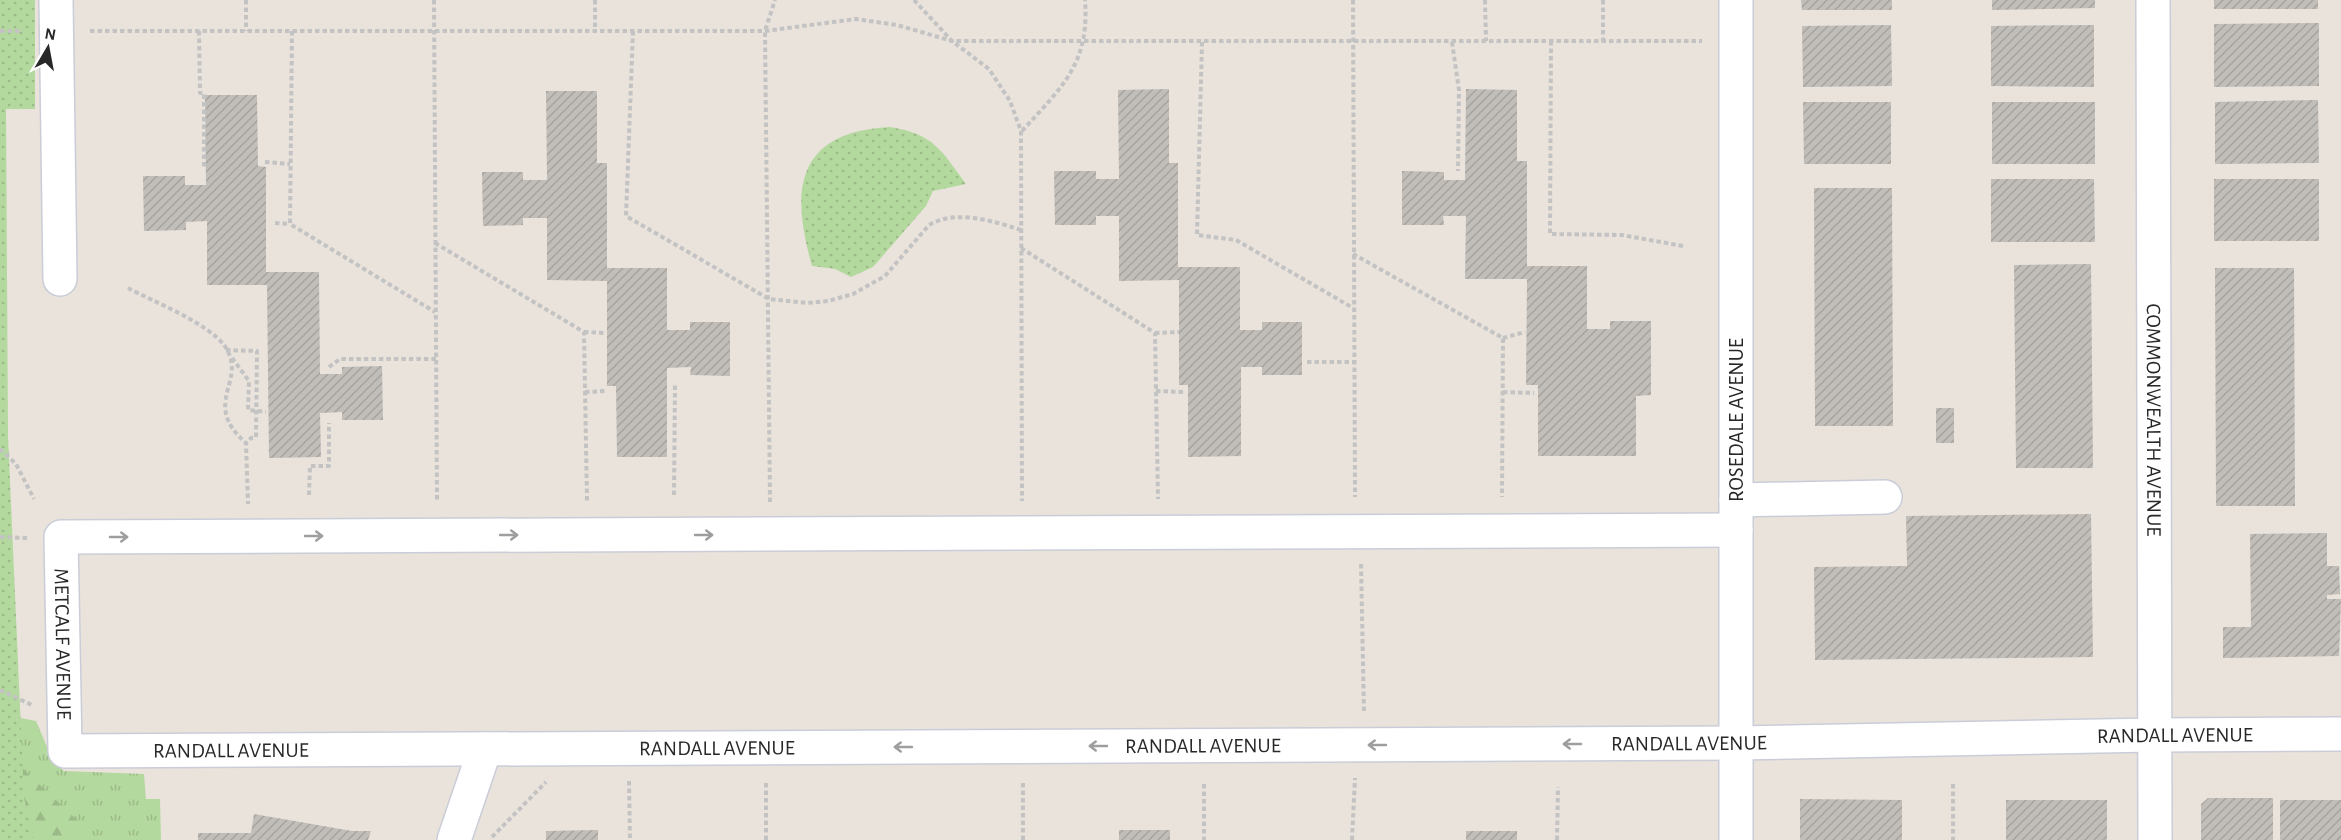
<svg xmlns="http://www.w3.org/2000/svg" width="2341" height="840" font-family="'Alegreya Sans',sans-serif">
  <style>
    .grass { fill: url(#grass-tufts) }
    .forest { fill: url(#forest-firs) }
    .park { fill: url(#park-dots) }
    .building { fill: url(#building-hatch) }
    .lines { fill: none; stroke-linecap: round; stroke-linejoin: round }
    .minor-casing { stroke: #cacdd8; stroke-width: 36 }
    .path { stroke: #c3c3c3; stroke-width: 4; stroke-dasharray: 4.5 3; stroke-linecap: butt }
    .minor { stroke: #fff; stroke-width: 33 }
    .oneway { stroke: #9e9e9e }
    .labels { text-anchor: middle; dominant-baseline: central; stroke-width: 4.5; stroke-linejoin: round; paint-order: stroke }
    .street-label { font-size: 21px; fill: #282828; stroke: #fff }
  </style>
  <defs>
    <pattern id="grass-tufts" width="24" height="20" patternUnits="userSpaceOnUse" patternTransform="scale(1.5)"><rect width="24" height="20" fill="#b4d99e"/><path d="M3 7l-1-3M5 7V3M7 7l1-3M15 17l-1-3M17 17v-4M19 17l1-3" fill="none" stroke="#9bba88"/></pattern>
    <pattern id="forest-firs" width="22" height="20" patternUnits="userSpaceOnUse" patternTransform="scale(1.5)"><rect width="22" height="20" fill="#b4d99e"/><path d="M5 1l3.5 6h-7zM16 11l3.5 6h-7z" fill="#9bba88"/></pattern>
    <pattern id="park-dots" width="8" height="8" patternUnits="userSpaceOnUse" patternTransform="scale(1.5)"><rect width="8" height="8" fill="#b4d99e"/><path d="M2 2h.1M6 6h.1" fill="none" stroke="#9bba88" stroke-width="1.8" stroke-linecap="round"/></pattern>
    <pattern id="building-hatch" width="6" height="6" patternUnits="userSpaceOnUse" patternTransform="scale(1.5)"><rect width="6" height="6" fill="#c1bdb8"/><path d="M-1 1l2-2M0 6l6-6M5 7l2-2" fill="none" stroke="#a6a29e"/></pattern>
  </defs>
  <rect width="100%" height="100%" fill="#e9e3dc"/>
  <!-- grass -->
  <polygon class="grass" points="0,714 36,721 53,761 64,771 144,774 146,799 160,799 161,840 0,840"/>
  <!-- forest -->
  <polygon class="forest" points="0,747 81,824 85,840 0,840"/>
  <!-- park -->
  <g class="park">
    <polygon points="0,0 35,0 35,109 6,109 8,436 24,797 33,840 0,840"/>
    <path d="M 890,127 C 934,134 941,150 966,184 L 933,191 L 926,206 L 873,267 L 851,277 L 835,269 L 812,266 C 790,189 796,132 890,127 Z"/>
  </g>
  <!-- building -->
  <g class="building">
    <polygon points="1801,0 1892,0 1892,10 1802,10"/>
    <polygon points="1992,0 2095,0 2095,8 1992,10"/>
    <rect x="2214" y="0" width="104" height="9"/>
    <polygon points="2319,23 2319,86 2214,87 2214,24"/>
    <polygon points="1891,25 1892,86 1803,87 1802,26"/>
    <polygon points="2094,25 2094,87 1991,86 1991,26"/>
    <polygon points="1169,89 1169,163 1178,163 1178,267 1240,267 1240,330 1262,330 1262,322 1302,322 1302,375 1262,375 1262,367 1241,367 1241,456 1188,457 1188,385 1179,385 1179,280 1119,281 1119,216 1096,216 1096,225 1055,225 1054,171 1096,171 1096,179 1119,179 1118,90"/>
    <polygon points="1466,89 1517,90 1517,161 1527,161 1527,266 1587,266 1587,329 1610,329 1610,321 1651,321 1651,395 1636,396 1636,456 1538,456 1538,385 1526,385 1527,279 1465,279 1466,216 1443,216 1444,225 1402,225 1402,171 1444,172 1444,180 1465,180"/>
    <polygon points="546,91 597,91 597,163 607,163 607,268 667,268 667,330 690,330 690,322 730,322 730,376 690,375 691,367 667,368 667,457 617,457 616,386 607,386 607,281 547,280 547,218 523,218 523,225 483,226 482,172 523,172 523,180 547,180"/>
    <polygon points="205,95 257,95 258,166 266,167 266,272 319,272 320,374 342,374 342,367 382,366 383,420 342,420 342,412 320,413 321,457 269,458 267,285 207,285 207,221 186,222 186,230 144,231 143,176 185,176 185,185 206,185"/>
    <polygon points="2318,100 2319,163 2215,164 2215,102"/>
    <polygon points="1803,102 1891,102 1891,164 1804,164"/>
    <rect x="1992" y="102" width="103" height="62"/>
    <polygon points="1991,179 2094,179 2095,242 1991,242"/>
    <rect x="2214" y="179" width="105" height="62"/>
    <polygon points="1814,188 1892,188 1893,426 1815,426"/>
    <polygon points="2091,264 2093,468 2016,468 2014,265"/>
    <polygon points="2215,268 2294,268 2295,506 2216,506"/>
    <rect x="1936" y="408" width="18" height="35"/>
    <polygon points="2091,514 2093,657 1815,660 1814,567 1907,566 1906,516"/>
    <polygon points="2327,533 2327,566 2339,566 2340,594 2327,595 2327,599 2341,599 2339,656 2223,658 2223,627 2251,627 2250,534"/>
    <polygon points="2208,798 2273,798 2273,840 2201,840 2201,804"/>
    <polygon points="1800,799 1902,800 1902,840 1800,840"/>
    <rect x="2006" y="800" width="101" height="40"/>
    <rect x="2280" y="800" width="61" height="40"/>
    <polygon points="254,814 352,831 371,831 368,840 198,840 198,833 251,833"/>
    <polygon points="598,830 598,840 546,840 546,831"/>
    <rect x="1119" y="830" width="51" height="10"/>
    <rect x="1466" y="831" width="51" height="9"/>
  </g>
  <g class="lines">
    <defs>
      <g id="minor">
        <polyline points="56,0 60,279"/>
        <path id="s1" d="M 2153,0 L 2155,840"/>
        <polyline points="1736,500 1885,497"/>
        <path id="s2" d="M 1736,530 L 61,537 L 65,751 L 1736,743 L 2153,735 L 2341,734"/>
        <polyline points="454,840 485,749"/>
        <polyline points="1736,840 1736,0"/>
      </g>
    </defs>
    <!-- minor casing -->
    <use href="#minor" class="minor-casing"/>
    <!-- path -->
    <g class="path">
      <polyline points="246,0 246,31"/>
      <polyline points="434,0 437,502"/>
      <polyline points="595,0 595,31"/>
      <polyline points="914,0 952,41 989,69 1010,101 1021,131 1022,501"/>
      <polyline points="1353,0 1355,497"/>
      <polyline points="1485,0 1486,41"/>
      <polyline points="1603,0 1603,41"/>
      <polyline points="0,31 23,31"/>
      <polyline points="90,31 765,31 856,19 897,25 952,41 1702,41"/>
      <polyline points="199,31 200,93 204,93 204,167"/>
      <polyline points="292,31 290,224 435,312"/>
      <path d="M 633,31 L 626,216 L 769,299 L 807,303 L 828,301 L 853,294 L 885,276 L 929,225 C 956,209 993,221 1021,230"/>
      <polyline points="1551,41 1550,234 1622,235 1683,246"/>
      <polyline points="1202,42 1197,235 1236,240 1353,308"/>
      <polyline points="1452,42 1459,90 1458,171"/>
      <path d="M 1022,131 C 1061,88 1090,64 1085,0"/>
      <polyline points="265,162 290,164"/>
      <polyline points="275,223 290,224"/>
      <polyline points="435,243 584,332 587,501"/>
      <polyline points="1021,248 1155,333 1158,499"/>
      <polyline points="1353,254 1503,338 1502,497"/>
      <path d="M 128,288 C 154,302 206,322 224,345 C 250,381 199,402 246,443 L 248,504"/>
      <polyline points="584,332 604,333"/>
      <polyline points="1155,333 1179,332"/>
      <polyline points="1503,338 1525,332"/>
      <polyline points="226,350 257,351 256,437 251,438 246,443"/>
      <polyline points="232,358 249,381 248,410 266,412"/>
      <polyline points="1307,362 1354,362"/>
      <polyline points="329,367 340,359 436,359"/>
      <polyline points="1156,391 1185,392"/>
      <polyline points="585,392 606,391"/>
      <polyline points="1503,392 1534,393"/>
      <polyline points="0,449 16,464 34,499"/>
      <polyline points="309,495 310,466 329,466 329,423"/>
      <polyline points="674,495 675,384"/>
      <polyline points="770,502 765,31 775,0"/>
      <polyline points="0,537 29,538"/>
      <polyline points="1361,564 1364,712"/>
      <polyline points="0,690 32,705"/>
      <polyline points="629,781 630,840"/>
      <polyline points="1023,783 1023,840"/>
      <polyline points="1204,784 1204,840"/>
      <polyline points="1953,784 1953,840"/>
      <polyline points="492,837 546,782"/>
      <polyline points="766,840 766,782"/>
      <polyline points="1352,840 1355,778"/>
      <polyline points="1557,840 1558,787"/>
    </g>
    <!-- minor -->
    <use href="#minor" class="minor"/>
  </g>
  <!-- one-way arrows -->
  <defs><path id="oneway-shaft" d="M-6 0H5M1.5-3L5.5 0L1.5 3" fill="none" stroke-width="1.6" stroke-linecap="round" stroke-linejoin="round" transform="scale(1.5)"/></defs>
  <g class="oneway">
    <use href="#oneway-shaft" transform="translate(509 535)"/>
    <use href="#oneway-shaft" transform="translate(704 535)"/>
    <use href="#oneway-shaft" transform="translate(314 536)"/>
    <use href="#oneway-shaft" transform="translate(119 537)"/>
    <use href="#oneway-shaft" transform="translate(1572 744) rotate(180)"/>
    <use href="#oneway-shaft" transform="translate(1377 745) rotate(180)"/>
    <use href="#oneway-shaft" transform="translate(1098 746) rotate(180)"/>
    <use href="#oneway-shaft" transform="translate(903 747) rotate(180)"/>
  </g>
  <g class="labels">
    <!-- street labels -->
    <g class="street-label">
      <text transform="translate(1736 420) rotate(-90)">ROSEDALE AVENUE</text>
      <text stroke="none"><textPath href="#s1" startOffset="420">COMMONWEALTH AVENUE</textPath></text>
      <text stroke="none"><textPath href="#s2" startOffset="1782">METCALF AVENUE</textPath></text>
      <text stroke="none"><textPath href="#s2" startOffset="3999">RANDALL AVENUE</textPath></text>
      <text stroke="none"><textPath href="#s2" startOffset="3513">RANDALL AVENUE</textPath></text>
      <text stroke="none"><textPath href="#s2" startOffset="3027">RANDALL AVENUE</textPath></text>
      <text stroke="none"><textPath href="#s2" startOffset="2541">RANDALL AVENUE</textPath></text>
      <text stroke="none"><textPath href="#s2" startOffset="2055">RANDALL AVENUE</textPath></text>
    </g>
  </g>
  <!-- north arrow -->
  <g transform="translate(48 48) rotate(10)" stroke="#ffffff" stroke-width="4.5" paint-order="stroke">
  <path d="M0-4.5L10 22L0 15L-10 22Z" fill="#282828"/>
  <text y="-9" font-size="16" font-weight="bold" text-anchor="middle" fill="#282828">N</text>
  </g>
</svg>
